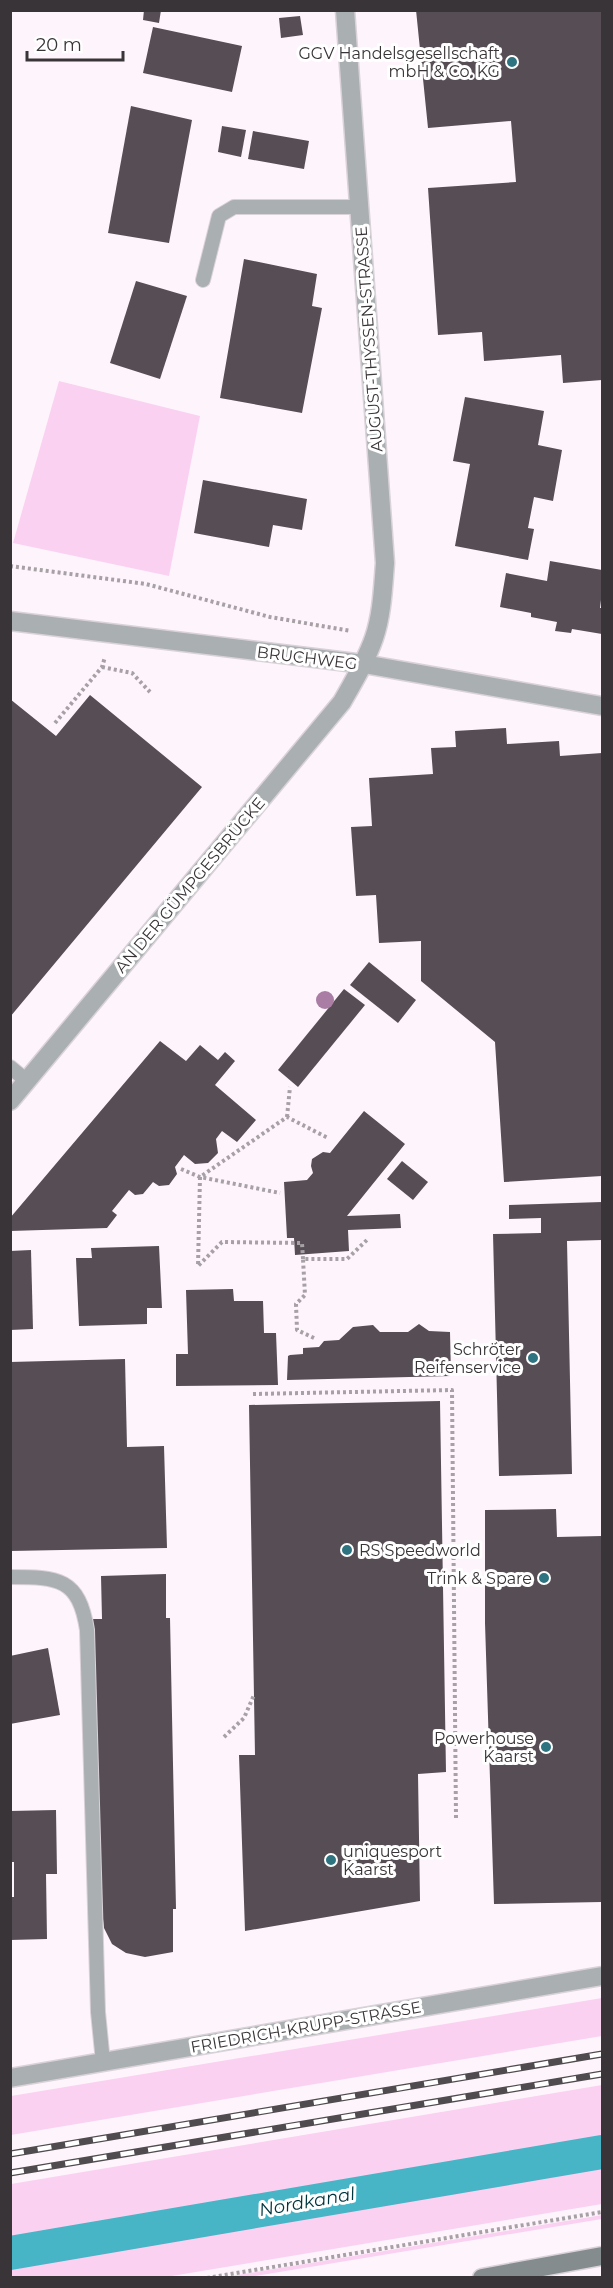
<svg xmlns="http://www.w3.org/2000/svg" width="613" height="2288" font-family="Montserrat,sans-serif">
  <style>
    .green { fill: #fbd1f2 }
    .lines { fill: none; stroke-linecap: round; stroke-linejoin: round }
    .canal { stroke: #48b5c7; stroke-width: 34 }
    .building { fill: #564e54 }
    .lane-casing { stroke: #dad2d9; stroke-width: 16 }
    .street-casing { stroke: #dad2d9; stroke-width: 21 }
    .secondary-casing { stroke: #dad2d9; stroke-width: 21 }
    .path { stroke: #a7a1a6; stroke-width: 4; stroke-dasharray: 3 3; stroke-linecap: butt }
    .lane { stroke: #aaafb1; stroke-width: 14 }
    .street { stroke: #aaafb1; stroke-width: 18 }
    .secondary { stroke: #858c8e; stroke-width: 18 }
    .rail-casing { stroke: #504b4f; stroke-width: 7 }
    .rail { stroke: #fff; stroke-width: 4.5; stroke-dasharray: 14; stroke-linecap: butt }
    .tree { fill: #aa7ea4 }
    .poi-dot { fill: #2d7480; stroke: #fff; stroke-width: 2 }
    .labels { text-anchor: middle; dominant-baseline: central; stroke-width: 6; stroke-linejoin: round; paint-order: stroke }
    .poi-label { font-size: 16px; fill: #383437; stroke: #fff; text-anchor: end }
    .street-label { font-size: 16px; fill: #383437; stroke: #fff }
    .water-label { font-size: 18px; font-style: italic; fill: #00353d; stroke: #fff }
  </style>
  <rect width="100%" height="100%" fill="#fef5fc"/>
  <!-- green -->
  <g class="green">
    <polygon points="59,381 200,416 169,576 13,543"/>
    <polygon points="602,1998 602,2036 11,2135 11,2096"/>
    <polygon points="602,2085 602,2204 166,2277 11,2277 11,2184"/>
    <polygon points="602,2215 602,2219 249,2277 225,2277"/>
  </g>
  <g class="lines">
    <!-- canal -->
    <polyline class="canal" points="10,2253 602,2152"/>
  </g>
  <!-- building -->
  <g class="building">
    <polygon points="144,10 161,10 159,23 143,20"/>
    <polygon points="416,10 602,10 602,380 563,383 561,355 484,361 482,332 438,335 428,188 516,182 511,121 428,128"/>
    <polygon points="300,16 303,35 281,38 279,18"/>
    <polygon points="153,27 242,46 232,92 143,73"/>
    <polygon points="131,106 192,120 169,243 108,233"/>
    <polygon points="222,126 246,130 241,157 218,152"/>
    <polygon points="253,131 309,141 304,169 248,159"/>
    <polygon points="244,259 317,274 312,306 322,308 302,413 220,398"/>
    <polygon points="136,281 187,296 160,379 110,363"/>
    <polygon points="465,397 544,411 538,445 562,450 553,501 534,497 528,528 534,529 528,560 455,546 470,464 453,461"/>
    <polygon points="203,480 307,499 302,530 273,525 269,547 194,533"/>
    <polygon points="550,561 602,570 602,592 600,608 602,608 602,634 572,629 571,633 555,631 557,622 531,617 531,613 500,607 506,573 547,581"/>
    <polygon points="90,695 202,787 10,1017 10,699 56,736"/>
    <polygon points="506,728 507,744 559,741 560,756 602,753 602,1176 504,1182 495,1042 421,981 421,941 379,943 376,895 356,896 351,827 372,826 369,778 433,774 431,748 456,747 455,731"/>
    <polygon points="369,962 416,1000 398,1023 350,985"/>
    <polygon points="344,989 365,1005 298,1087 278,1070"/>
    <polygon points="160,1041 186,1061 200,1045 218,1060 225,1052 235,1061 215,1085 256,1120 237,1142 222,1131 216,1139 218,1153 208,1163 195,1164 184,1155 175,1167 177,1174 169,1185 159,1186 153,1182 143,1194 135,1195 129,1190 112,1211 117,1215 107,1228 10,1231 10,1218"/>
    <polygon points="364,1111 405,1144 347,1216 400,1214 401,1228 348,1230 349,1251 295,1255 294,1238 287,1238 284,1182 307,1180 313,1173 311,1166 312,1159 323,1152 330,1153"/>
    <polygon points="402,1161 428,1182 413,1200 387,1179"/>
    <polygon points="602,1202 602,1240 567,1241 572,1474 499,1476 493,1234 541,1233 541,1218 509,1219 509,1205"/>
    <polygon points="159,1246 162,1308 147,1308 147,1324 79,1326 76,1258 92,1258 91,1248"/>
    <polygon points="31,1250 33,1329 10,1330 10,1251"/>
    <polygon points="233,1289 234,1301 263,1301 264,1333 276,1333 278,1385 176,1386 176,1354 188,1354 186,1290"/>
    <polygon points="419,1324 429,1331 450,1332 451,1376 287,1380 288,1356 290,1355 303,1354 303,1348 319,1347 324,1341 339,1340 353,1327 373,1325 380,1332 408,1332"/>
    <polygon points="125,1359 127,1447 164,1446 167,1548 10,1551 10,1362"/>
    <polygon points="440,1401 446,1772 418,1774 420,1901 245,1931 239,1755 255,1755 249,1405"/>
    <polygon points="556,1509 557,1537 602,1536 602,1902 494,1904 485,1623 485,1510"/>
    <polygon points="166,1574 166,1618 170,1618 176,1909 173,1909 173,1952 145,1957 126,1953 112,1944 104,1928 102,1910 99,1911 93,1619 102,1619 101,1576"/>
    <polygon points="48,1648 60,1715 10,1724 10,1656"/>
    <polygon points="56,1810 57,1874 46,1874 47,1939 10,1940 10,1897 14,1897 14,1862 10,1862 10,1811"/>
  </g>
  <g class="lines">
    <defs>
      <g id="lane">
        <polyline points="203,280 219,216 234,207 359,207"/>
        <polyline points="10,1067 27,1081"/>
        <path d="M 10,1577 C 58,1577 79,1578 87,1630 L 98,2012 L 103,2062"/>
      </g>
      <g id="street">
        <polyline points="10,621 364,664 602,706"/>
        <path d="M 10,1101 L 342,702 C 354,681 366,661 374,638 C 382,615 383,588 385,563 L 345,10"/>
        <polyline points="10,2078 602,1976"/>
      </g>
      <polyline id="secondary" points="482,2278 602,2256"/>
    </defs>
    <!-- lane casing -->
    <use href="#lane" class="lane-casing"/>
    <!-- street casing -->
    <use href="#street" class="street-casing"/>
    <!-- secondary casing -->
    <use href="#secondary" class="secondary-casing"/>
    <!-- path -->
    <g class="path">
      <polyline points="10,566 146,584 270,617 351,631"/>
      <polyline points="102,667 132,673 150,692"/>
      <polyline points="55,723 102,667 105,657"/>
      <polyline points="287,1117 290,1087"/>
      <polyline points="181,1169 200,1177 280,1193"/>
      <polyline points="303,1259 302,1243 222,1242 198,1266 200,1177 287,1117 328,1138"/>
      <polyline points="314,1338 297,1330 296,1304 305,1295 303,1259 347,1259 369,1238"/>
      <polyline points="253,1394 452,1390 456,1818"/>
      <polyline points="224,1737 244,1718 254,1695"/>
      <polyline points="207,2278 602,2212"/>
    </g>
    <!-- lane -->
    <use href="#lane" class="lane"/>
    <!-- street -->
    <use href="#street" class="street"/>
    <!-- secondary -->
    <use href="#secondary" class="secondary"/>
    <defs>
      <g id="rail">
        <polyline points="10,2154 602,2054"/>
        <polyline points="10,2173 602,2074"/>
      </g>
    </defs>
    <!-- rail casing -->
    <use href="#rail" class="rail-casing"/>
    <!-- rail -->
    <use href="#rail" class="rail"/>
  </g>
  <!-- trees -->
  <circle class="tree" cx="325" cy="1000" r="9"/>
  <!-- markers -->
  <g class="poi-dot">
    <circle cx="512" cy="62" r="6"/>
    <circle cx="533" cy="1358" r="6"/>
    <circle cx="347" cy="1550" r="6"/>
    <circle cx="544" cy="1578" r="6"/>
    <circle cx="546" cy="1747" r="6"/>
    <circle cx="331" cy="1860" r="6"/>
  </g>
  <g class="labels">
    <!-- poi labels -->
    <g class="poi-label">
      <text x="500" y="53">GGV Handelsgesellschaft<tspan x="500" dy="18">mbH &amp; Co. KG</tspan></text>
      <text x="521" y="1349">Schröter<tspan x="521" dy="18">Reifenservice</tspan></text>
      <text x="359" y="1550" text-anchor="start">RS Speedworld</text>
      <text x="532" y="1578">Trink &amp; Spare</text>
      <text x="534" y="1738">Powerhouse<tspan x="534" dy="18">Kaarst</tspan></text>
      <text x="343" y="1851" text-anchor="start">uniquesport<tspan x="343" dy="18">Kaarst</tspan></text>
    </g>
    <!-- street labels -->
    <g class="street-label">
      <text transform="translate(369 339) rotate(-94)">AUGUST-THYSSEN-STRASSE</text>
      <text transform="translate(307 658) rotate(7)">BRUCHWEG</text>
      <text transform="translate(190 885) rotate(-50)">AN DER GÜMPGESBRÜCKE</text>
      <text transform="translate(306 2027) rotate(-10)">FRIEDRICH-KRUPP-STRASSE</text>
    </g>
    <!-- water labels -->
    <g class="water-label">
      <text transform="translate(307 2202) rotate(-10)">Nordkanal</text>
    </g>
  </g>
  <!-- border -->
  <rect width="613" height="2288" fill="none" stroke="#383437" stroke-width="24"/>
  <!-- scale -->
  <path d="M27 51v9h96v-9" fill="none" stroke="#383437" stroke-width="3"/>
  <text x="36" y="51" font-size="18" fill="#383437" stroke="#ffffff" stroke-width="4.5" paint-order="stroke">20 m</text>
</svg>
